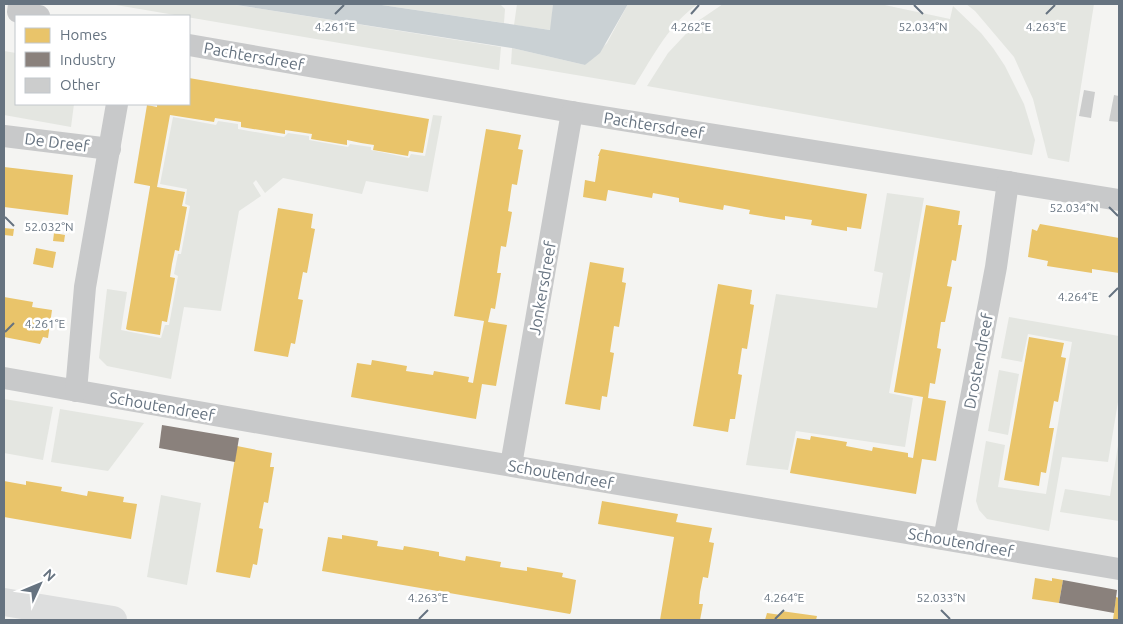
<svg xmlns="http://www.w3.org/2000/svg" width="1123" height="624" font-family="Ubuntu,sans-serif">
  <style>
    .green { fill: #e4e6e1 }
    .water { fill: #cad1d4 }
    .homes { fill: #e9c46a }
    .industry { fill: #8a817c }
    .building { fill: #cccdcd }
    .lines { fill: none; stroke-linecap: round; stroke-linejoin: round }
    .street { stroke: #c8c9ca; stroke-width: 22 }
    .secondary { stroke: #dddede; stroke-width: 28 }
    .ticks { fill: none; stroke: #667380; stroke-width: 2 }
    .labels { text-anchor: middle; dominant-baseline: central; stroke-width: 5; stroke-linejoin: round; paint-order: stroke }
    .street-label { font-size: 16px; fill: #667380; stroke: #fff }
    .ticks-label { font-size: 12px; text-anchor: middle; fill: #667380; stroke: #fff; stroke-width: 5; stroke-linejoin: round; paint-order: stroke }
  </style>
  <rect width="100%" height="100%" fill="#f4f4f2"/>
  <!-- green -->
  <g class="green">
    <polygon points="110,4 230,4 501,47 499,70"/>
    <polygon points="375,4 500,4 505,9 504,23"/>
    <polygon points="517,4 553,4 551,30 514,25"/>
    <path d="M 628,4 L 698,4 C 670,23 653,56 635,85 L 511,64 L 512,48 L 585,65 L 607,43 Z"/>
    <polygon points="723,4 880,4 950,19 953,6 981,33 993,48 1005,66 1024,104 1035,140 1032,155 647,86 668,53 698,21"/>
    <polygon points="966,4 1094,4 1069,162 1048,158 1033,99 1014,57 975,11"/>
    <polygon points="4,51 16,53 16,104 74,104 71,127 4,115"/>
    <polygon points="433,115 442,116 428,192 366,181 362,194 283,178 265,193 256,180 253,183 261,196 239,211 221,311 184,307 171,379 107,366 99,358 107,289 127,292 121,330 161,338 165,325 169,325 178,276 174,274 178,254 181,254 190,206 185,204 187,189 160,184 173,117 216,125 218,121 238,124 238,129 284,137 288,133 309,136 309,140 348,147 350,144 371,147 371,150 409,158 411,154 425,156"/>
    <polygon points="887,193 924,198 889,393 913,398 905,447 796,431 788,470 746,465 776,294 877,308 883,273 874,271"/>
    <polygon points="1009,317 1119,336 1119,396 1108,462 1062,457 1049,531 987,519 979,510 976,501 986,441 1005,445 998,487 1046,494 1072,342 1028,334 1022,362 1001,358"/>
    <polygon points="999,370 1019,374 1008,435 988,431"/>
    <polygon points="4,399 53,407 43,460 4,453"/>
    <polygon points="60,409 144,423 108,471 51,462"/>
    <polygon points="1119,439 1119,521 1060,512 1065,489 1110,496"/>
    <polygon points="161,495 201,503 187,585 147,577"/>
  </g>
  <!-- water -->
  <polygon class="water" points="230,4 375,4 550,30 553,4 628,4 600,53 585,65 512,48"/>
  <!-- homes -->
  <g class="homes">
    <polygon points="189,78 429,119 423,153 409,151 408,156 373,150 374,145 361,143 347,140 347,145 311,139 312,134 285,130 285,134 241,127 241,122 215,118 214,122 170,115 157,187 185,192 182,206 187,207 179,251 175,250 172,264 170,277 175,278 167,322 162,321 160,335 128,330 126,329 150,187 150,186 134,183 147,105 157,107 157,104 189,104"/>
    <polygon points="486,129 521,135 518,149 523,150 517,185 512,184 508,211 512,212 506,247 501,246 497,273 501,273 495,309 491,308 488,322 507,325 496,386 482,384 476,419 351,397 357,363 371,365 372,360 407,366 406,371 433,375 434,371 469,377 468,382 473,383 484,321 454,316"/>
    <polygon points="601,149 867,194 861,229 847,227 847,231 811,225 812,220 785,216 785,220 749,214 750,210 724,205 723,210 679,202 679,198 653,193 652,198 608,190 606,201 583,197 585,180 595,182 599,156 598,156"/>
    <polygon points="4,167 73,175 68,215 4,207"/>
    <polygon points="926,205 960,211 958,225 962,225 956,261 952,260 947,286 952,287 945,322 941,322 937,348 941,349 935,384 930,383 928,398 946,401 936,461 922,459 916,494 790,473 797,438 810,440 811,436 847,442 846,446 872,451 873,447 908,453 908,457 913,458 923,397 894,392"/>
    <polygon points="278,208 313,214 311,228 315,229 307,273 303,272 298,299 303,300 295,344 291,343 288,357 254,351"/>
    <polygon points="1040,224 1119,238 1119,273 1092,269 1092,273 1047,266 1048,261 1028,257 1032,229 1037,231"/>
    <polygon points="4,228 14,229 13,236 4,235"/>
    <polygon points="54,233 65,235 64,242 53,241"/>
    <polygon points="36,248 56,252 53,268 33,264"/>
    <polygon points="590,262 624,268 622,282 626,283 619,327 614,326 610,352 614,353 607,397 602,396 600,410 565,404"/>
    <polygon points="718,284 752,290 750,304 754,305 747,349 742,348 738,374 742,375 735,419 730,419 728,432 693,426"/>
    <polygon points="4,297 33,302 32,307 52,310 48,338 43,337 40,344 4,337"/>
    <polygon points="1029,337 1064,343 1061,357 1066,358 1058,402 1054,401 1049,428 1054,428 1046,473 1041,472 1039,486 1004,480"/>
    <polygon points="237,446 272,453 270,467 274,467 268,503 264,502 259,528 263,529 257,565 253,564 250,578 216,572"/>
    <polygon points="4,481 26,485 26,481 62,487 61,491 87,496 88,491 124,497 123,502 137,504 131,539 4,517"/>
    <polygon points="602,501 678,514 676,522 712,528 709,542 714,543 708,578 703,577 700,592 699,604 703,604 700,620 660,620 674,537 598,524"/>
    <polygon points="342,535 378,541 377,546 403,550 404,546 439,552 439,556 465,561 466,556 501,562 500,567 527,571 527,567 563,573 562,577 576,580 571,612 570,614 322,571 328,537 342,539"/>
    <polygon points="1035,578 1052,581 1052,578 1063,580 1059,603 1032,599"/>
    <polygon points="1116,597 1119,598 1119,620 1113,620"/>
    <polygon points="781,611 817,616 816,620 765,620 767,613 781,615"/>
  </g>
  <!-- industry -->
  <g class="industry">
    <polygon points="162,425 239,438 235,462 159,448"/>
    <polygon points="1063,580 1117,590 1114,613 1059,603"/>
  </g>
  <!-- building -->
  <g class="building">
    <polygon points="1084,90 1095,92 1091,118 1079,116"/>
    <polygon points="1114,95 1119,96 1119,122 1109,121"/>
  </g>
  <g class="lines">
    <!-- street -->
    <g class="street">
      <polyline points="19,4 18,12 39,16"/>
      <polyline points="189,45 572,112 1119,200"/>
      <polyline points="4,136 110,149"/>
      <polyline points="4,378 306,431 1119,569"/>
      <polyline points="76,391 85,287 117,104"/>
      <polyline points="511,465 572,112"/>
      <polyline points="944,539 996,267 1008,182"/>
    </g>
    <!-- secondary -->
    <polyline class="secondary" points="4,602 113,620"/>
  </g>
  <!-- ticks -->
  <path class="ticks" d="M 914,5 L 923,14M 335,14 L 344,5M 691,14 L 699,5M 1046,14 L 1055,5M 1109,207 L 1118,216M 5,217 L 14,226M 1109,297 L 1118,288M 5,332 L 14,323M 941,610 L 950,619M 419,619 L 428,610M 775,619 L 784,610"/>
  <g class="labels">
    <!-- street labels -->
    <g class="street-label">
      <text transform="translate(254 56) rotate(10)">Pachtersdreef</text>
      <text transform="translate(654 125) rotate(9)">Pachtersdreef</text>
      <text transform="translate(57 142) rotate(7)">De Dreef</text>
      <text transform="translate(542 288) rotate(-80)">Jonkersdreef</text>
      <text transform="translate(978 361) rotate(-79)">Drostendreef</text>
      <text transform="translate(162 406) rotate(10)">Schoutendreef</text>
      <text transform="translate(561 474) rotate(10)">Schoutendreef</text>
      <text transform="translate(961 542) rotate(10)">Schoutendreef</text>
    </g>
  </g>
  <g class="ticks-label">
    <text x="335" y="31">4.261°E</text>
    <text x="691" y="31">4.262°E</text>
    <text x="1046" y="31">4.263°E</text>
    <text x="923" y="31">52.034°N</text>
    <text x="1074" y="212">52.034°N</text>
    <text x="49" y="231">52.032°N</text>
    <text x="1078" y="301">4.264°E</text>
    <text x="45" y="328">4.261°E</text>
    <text x="941" y="602">52.033°N</text>
    <text x="428" y="602">4.263°E</text>
    <text x="784" y="602">4.264°E</text>
  </g>
  <!-- border -->
  <rect width="1123" height="624" fill="none" stroke="#667380" stroke-width="10"/>
  <!-- legend -->
  <rect x="15" y="15" width="175" height="90" fill="#ffffff" stroke="#c2c7cc"/>
  <rect x="25" y="28" width="25" height="15" fill="#e9c46a" stroke="#c2c7cc"/>
  <text x="60" y="40" font-size="15" fill="#667380">Homes</text>
  <rect x="25" y="52" width="25" height="15" fill="#8a817c" stroke="#c2c7cc"/>
  <text x="60" y="65" font-size="15" fill="#667380">Industry</text>
  <rect x="25" y="78" width="25" height="15" fill="#cccdcd" stroke="#c2c7cc"/>
  <text x="60" y="90" font-size="15" fill="#667380">Other</text>
  <!-- north arrow -->
  <g transform="translate(40 584) rotate(46)" stroke="#ffffff" stroke-width="4" paint-order="stroke">
  <path d="M0-4L9 19L0 12L-9 19Z" fill="#667380"/>
  <text y="-8" font-size="14" font-weight="bold" text-anchor="middle" fill="#667380">N</text>
  </g>
</svg>
